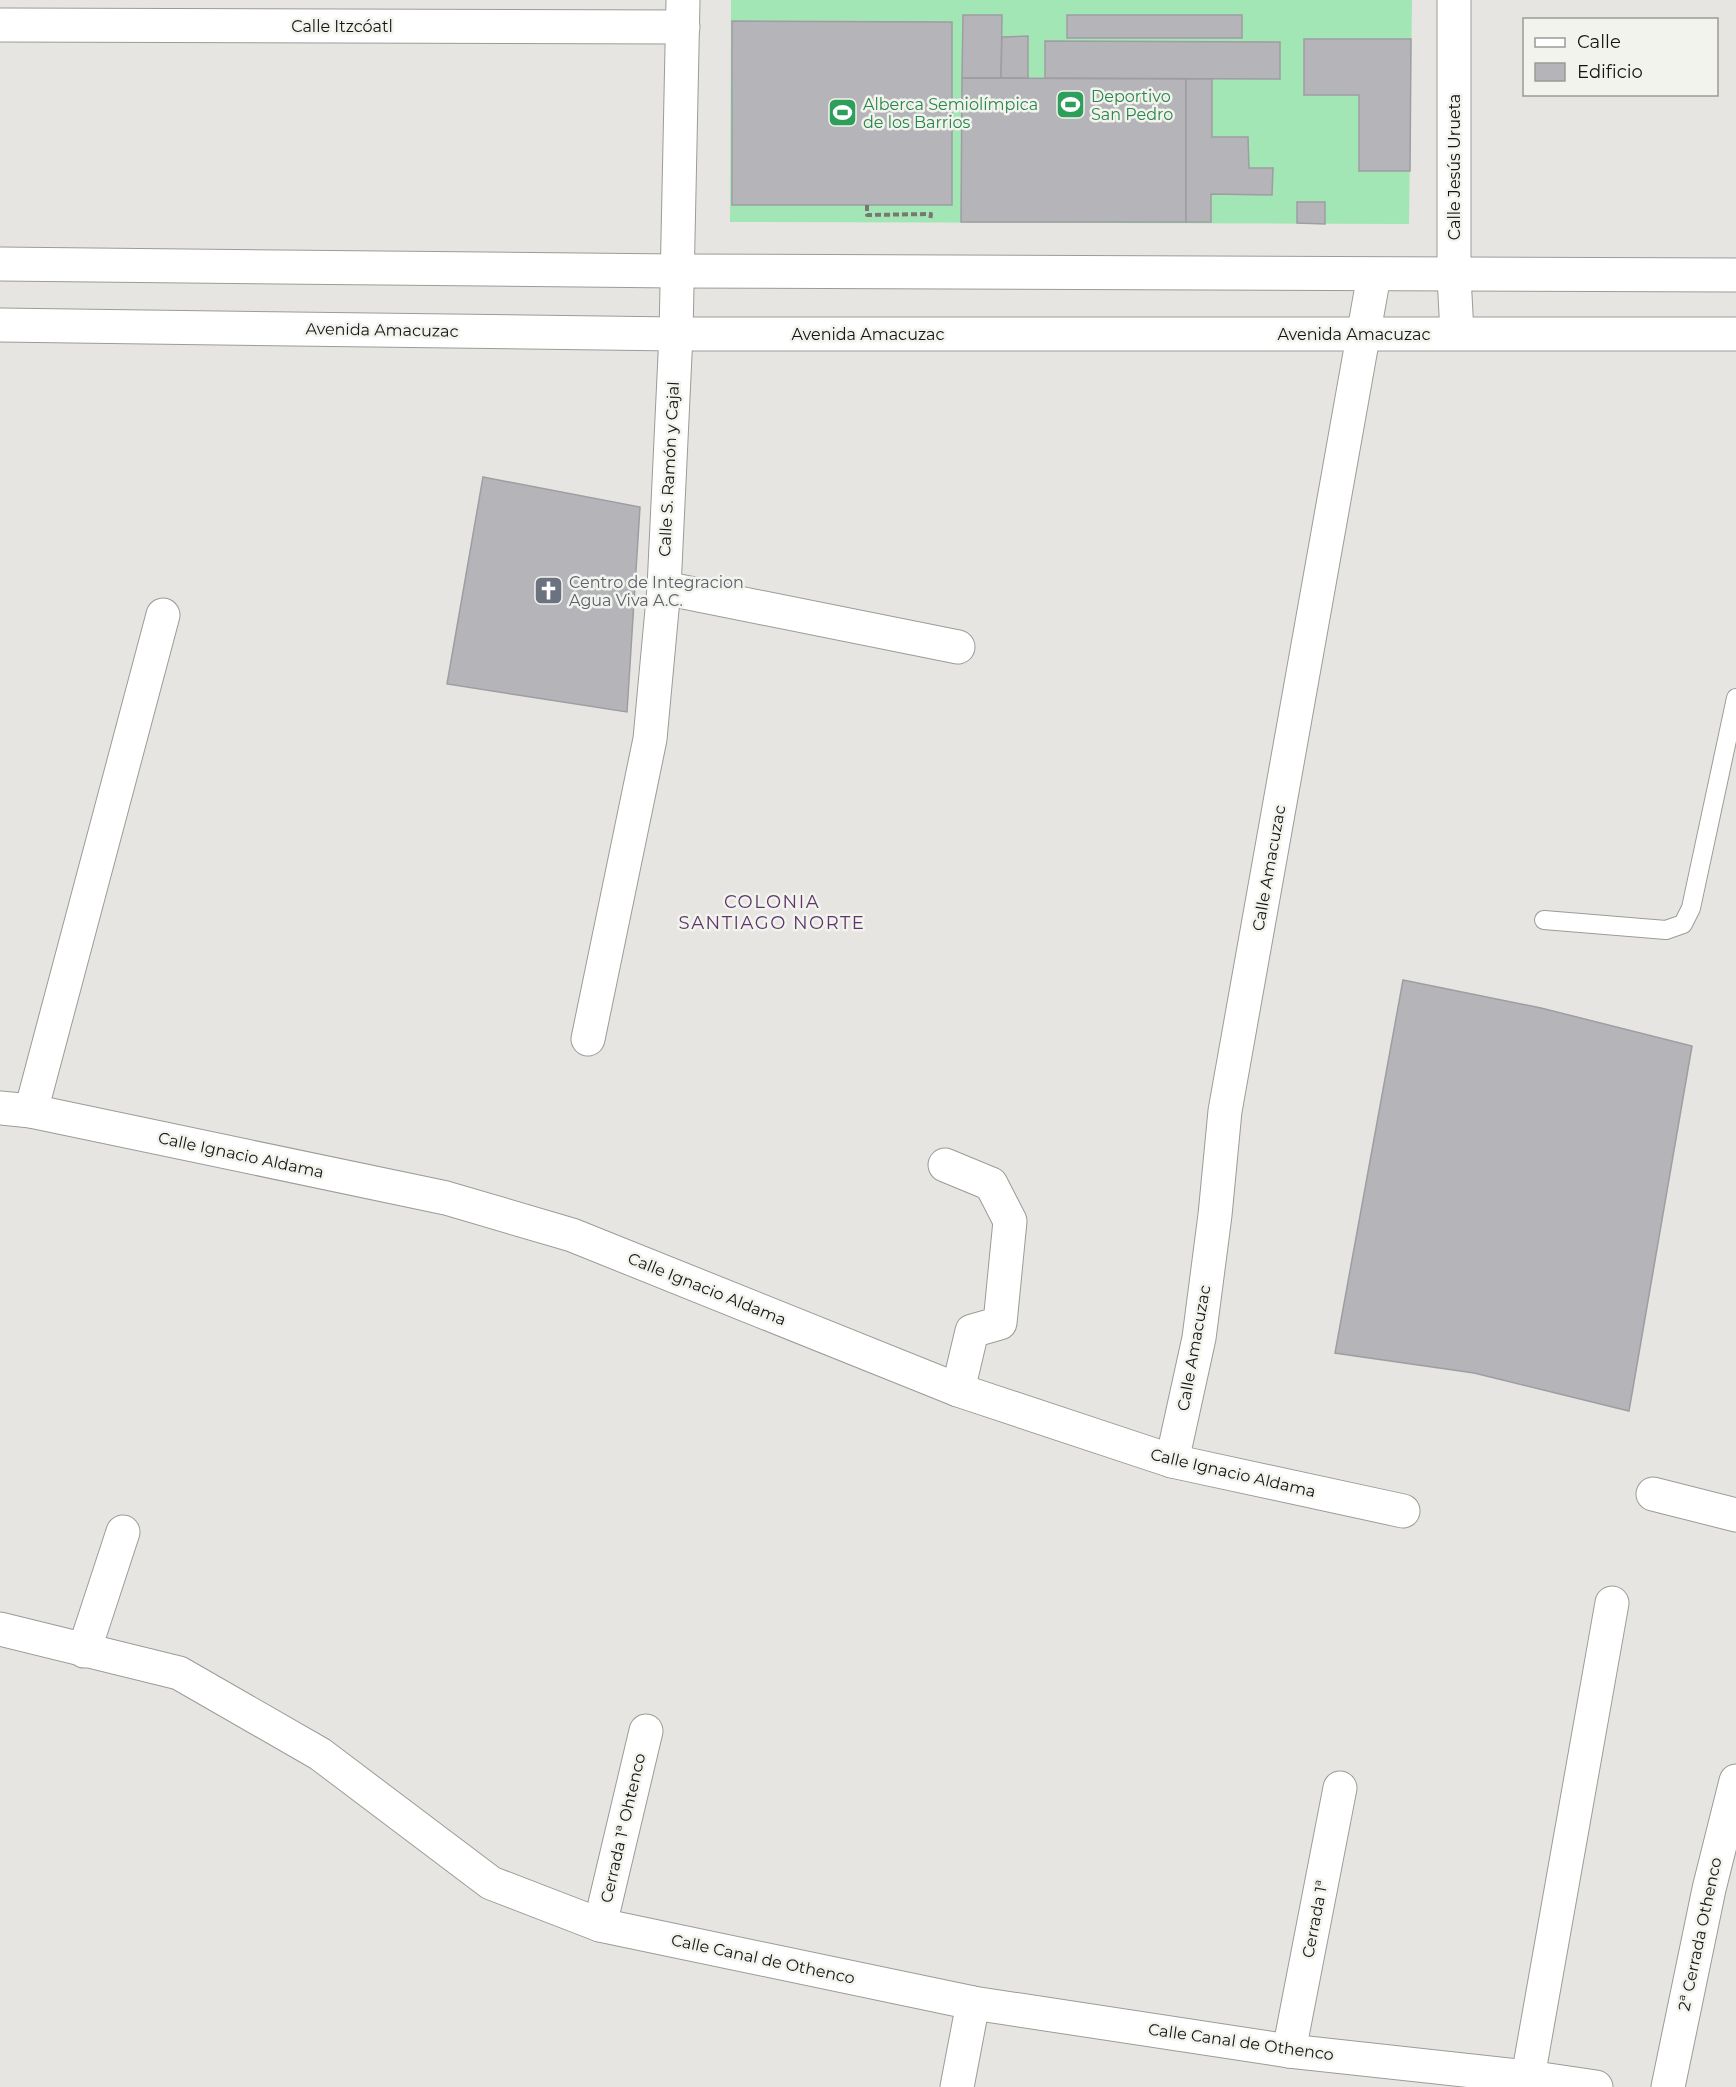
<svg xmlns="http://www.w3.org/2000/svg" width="1736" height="2087" font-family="Montserrat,sans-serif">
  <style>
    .pitch { fill: #a2e6b6 }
    .building { fill: #b5b5b9; stroke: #9e9da1; stroke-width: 1.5 }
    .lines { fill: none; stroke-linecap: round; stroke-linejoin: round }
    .lane-casing { stroke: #9c9b97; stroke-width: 20 }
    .street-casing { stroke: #9c9b97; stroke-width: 35 }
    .path { stroke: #787774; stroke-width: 4; stroke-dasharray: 6 3; stroke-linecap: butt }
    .lane { stroke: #fff; stroke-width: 18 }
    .street { stroke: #fff; stroke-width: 33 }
    .labels { text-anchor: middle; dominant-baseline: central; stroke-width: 5; stroke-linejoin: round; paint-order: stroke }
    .street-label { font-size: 16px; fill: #141412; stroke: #f3f3ee }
    .leisure-label { font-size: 16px; fill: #27864d; stroke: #f3f3ee; text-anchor: start }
    .worship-label { font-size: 16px; fill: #5b616d; stroke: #f3f3ee; text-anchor: start }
    .neighbourhood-label { font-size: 18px; letter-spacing: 1.5px; fill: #5d356c; stroke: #f3f3ee }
  </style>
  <rect width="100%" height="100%" fill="#e6e5e1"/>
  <!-- pitch -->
  <polygon class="pitch" points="731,0 1412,0 1409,224 730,222"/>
  <!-- building -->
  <g class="building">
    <polygon points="963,15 1002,15 1001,78 962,78"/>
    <rect x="1067" y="15" width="175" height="23"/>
    <polygon points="732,21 952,22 952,205 732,205"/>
    <polygon points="1028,36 1028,78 1001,78 1002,37"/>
    <polygon points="1304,39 1411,39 1410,171 1359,171 1359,95 1304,95"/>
    <polygon points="1045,41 1280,42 1280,79 1045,78"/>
    <polygon points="962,78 1186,79 1186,222 961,222"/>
    <polygon points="1186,79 1212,79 1212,137 1248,137 1249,168 1273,168 1272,195 1211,194 1211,222 1186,222"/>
    <polygon points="1297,202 1325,202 1325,224 1297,223"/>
    <polygon points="483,477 640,507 627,712 447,684"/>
    <polygon points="1403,980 1541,1008 1692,1046 1629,1411 1474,1373 1335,1353"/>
  </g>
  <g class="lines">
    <defs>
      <polyline id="lane" points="1544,920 1666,930 1683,924 1691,908 1736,698"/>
      <g id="street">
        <polyline points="1454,0 1454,276 1457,333"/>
        <polyline points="0,25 683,27"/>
        <polyline points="0,264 676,271 1736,275"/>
        <polyline points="0,325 676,334 1736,334"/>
        <polyline points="664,588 958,647"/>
        <polyline points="588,1039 650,739 664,588 676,334 683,0"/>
        <polyline points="0,1108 31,1111 446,1198 572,1235 958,1390 1172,1461 1403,1511"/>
        <polyline points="31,1111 163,615"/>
        <polyline points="945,1165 991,1184 1010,1221 1000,1323 972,1331 958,1390"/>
        <polyline points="1172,1461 1199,1338 1215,1215 1225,1111 1374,275"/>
        <polyline points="1653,1494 1736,1515"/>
        <polyline points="0,1629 179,1673 320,1754 491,1883 600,1925 973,2003 1289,2051 1528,2077 1596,2087"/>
        <polyline points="84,1651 123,1532"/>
        <polyline points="600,1925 646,1731"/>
        <polyline points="1289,2051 1340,1788"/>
        <polyline points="1528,2077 1612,1603"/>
        <polyline points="957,2087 973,2003"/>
        <polyline points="1668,2087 1709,1889 1736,1781"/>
      </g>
    </defs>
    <!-- lane casing -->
    <use href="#lane" class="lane-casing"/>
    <!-- street casing -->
    <use href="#street" class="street-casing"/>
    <!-- path -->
    <polyline class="path" points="867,205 867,215 931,214 930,221"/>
    <!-- lane -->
    <use href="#lane" class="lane"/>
    <!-- street -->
    <use href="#street" class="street"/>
  </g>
  <!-- icons -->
  <defs>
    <symbol id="stadium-square" viewBox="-11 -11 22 22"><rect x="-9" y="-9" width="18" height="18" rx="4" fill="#2e9e5b" stroke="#f3f3ee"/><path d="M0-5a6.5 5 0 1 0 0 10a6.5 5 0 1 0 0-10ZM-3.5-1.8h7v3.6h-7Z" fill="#fff"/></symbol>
    <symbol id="church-square" viewBox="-11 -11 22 22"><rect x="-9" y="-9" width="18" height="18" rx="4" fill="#6b7280" stroke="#f3f3ee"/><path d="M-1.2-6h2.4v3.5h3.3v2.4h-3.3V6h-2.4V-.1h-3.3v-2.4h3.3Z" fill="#fff"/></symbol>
  </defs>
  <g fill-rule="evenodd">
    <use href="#stadium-square" x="1054" y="88" width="33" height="33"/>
    <use href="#stadium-square" x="826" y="96" width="33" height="33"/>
    <use href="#church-square" x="532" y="574" width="33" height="33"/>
  </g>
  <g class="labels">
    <!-- street labels -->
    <g class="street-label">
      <text x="342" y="26">Calle Itzcóatl</text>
      <text transform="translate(1454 167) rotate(-90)">Calle Jesús Urueta</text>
      <text transform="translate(382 330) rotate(1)">Avenida Amacuzac</text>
      <text x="868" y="334">Avenida Amacuzac</text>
      <text x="1354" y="334">Avenida Amacuzac</text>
      <text transform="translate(669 469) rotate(-87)">Calle S. Ramón y Cajal</text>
      <text transform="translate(1269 868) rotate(-80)">Calle Amacuzac</text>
      <text transform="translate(241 1155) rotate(12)">Calle Ignacio Aldama</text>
      <text transform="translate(707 1289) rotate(22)">Calle Ignacio Aldama</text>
      <text transform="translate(1194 1348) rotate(-80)">Calle Amacuzac</text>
      <text transform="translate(1233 1473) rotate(13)">Calle Ignacio Aldama</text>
      <text transform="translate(623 1828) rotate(-77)">Cerrada 1ª Ohtenco</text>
      <text transform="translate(1315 1919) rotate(-79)">Cerrada 1ª</text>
      <text transform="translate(1700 1934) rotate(-78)">2ª Cerrada Othenco</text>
      <text transform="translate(763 1959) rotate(12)">Calle Canal de Othenco</text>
      <text transform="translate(1241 2042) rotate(8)">Calle Canal de Othenco</text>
    </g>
    <!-- leisure labels -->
    <g class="leisure-label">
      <text x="1091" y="96">Deportivo<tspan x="1091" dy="18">San Pedro</tspan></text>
      <text x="863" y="104">Alberca Semiolímpica<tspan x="863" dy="18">de los Barrios</tspan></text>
    </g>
    <!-- worship labels -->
    <g class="worship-label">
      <text x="569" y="582">Centro de Integracion<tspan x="569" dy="18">Agua Viva A.C.</tspan></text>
    </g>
    <!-- neighbourhood labels -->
    <g class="neighbourhood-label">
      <text x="772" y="902">COLONIA<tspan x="772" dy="21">SANTIAGO NORTE</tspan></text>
    </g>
  </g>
  <!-- legend -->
  <rect x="1523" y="18" width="195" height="78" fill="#f3f3ee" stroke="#9a9a96" stroke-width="1.5"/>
  <rect x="1535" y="38" width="30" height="9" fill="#ffffff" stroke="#9a9a96" stroke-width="1.5"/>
  <text x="1577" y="48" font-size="18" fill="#141412">Calle</text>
  <rect x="1535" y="63" width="30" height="18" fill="#b5b5b9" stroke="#9a9a96" stroke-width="1.5"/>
  <text x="1577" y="78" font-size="18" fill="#141412">Edificio</text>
</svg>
